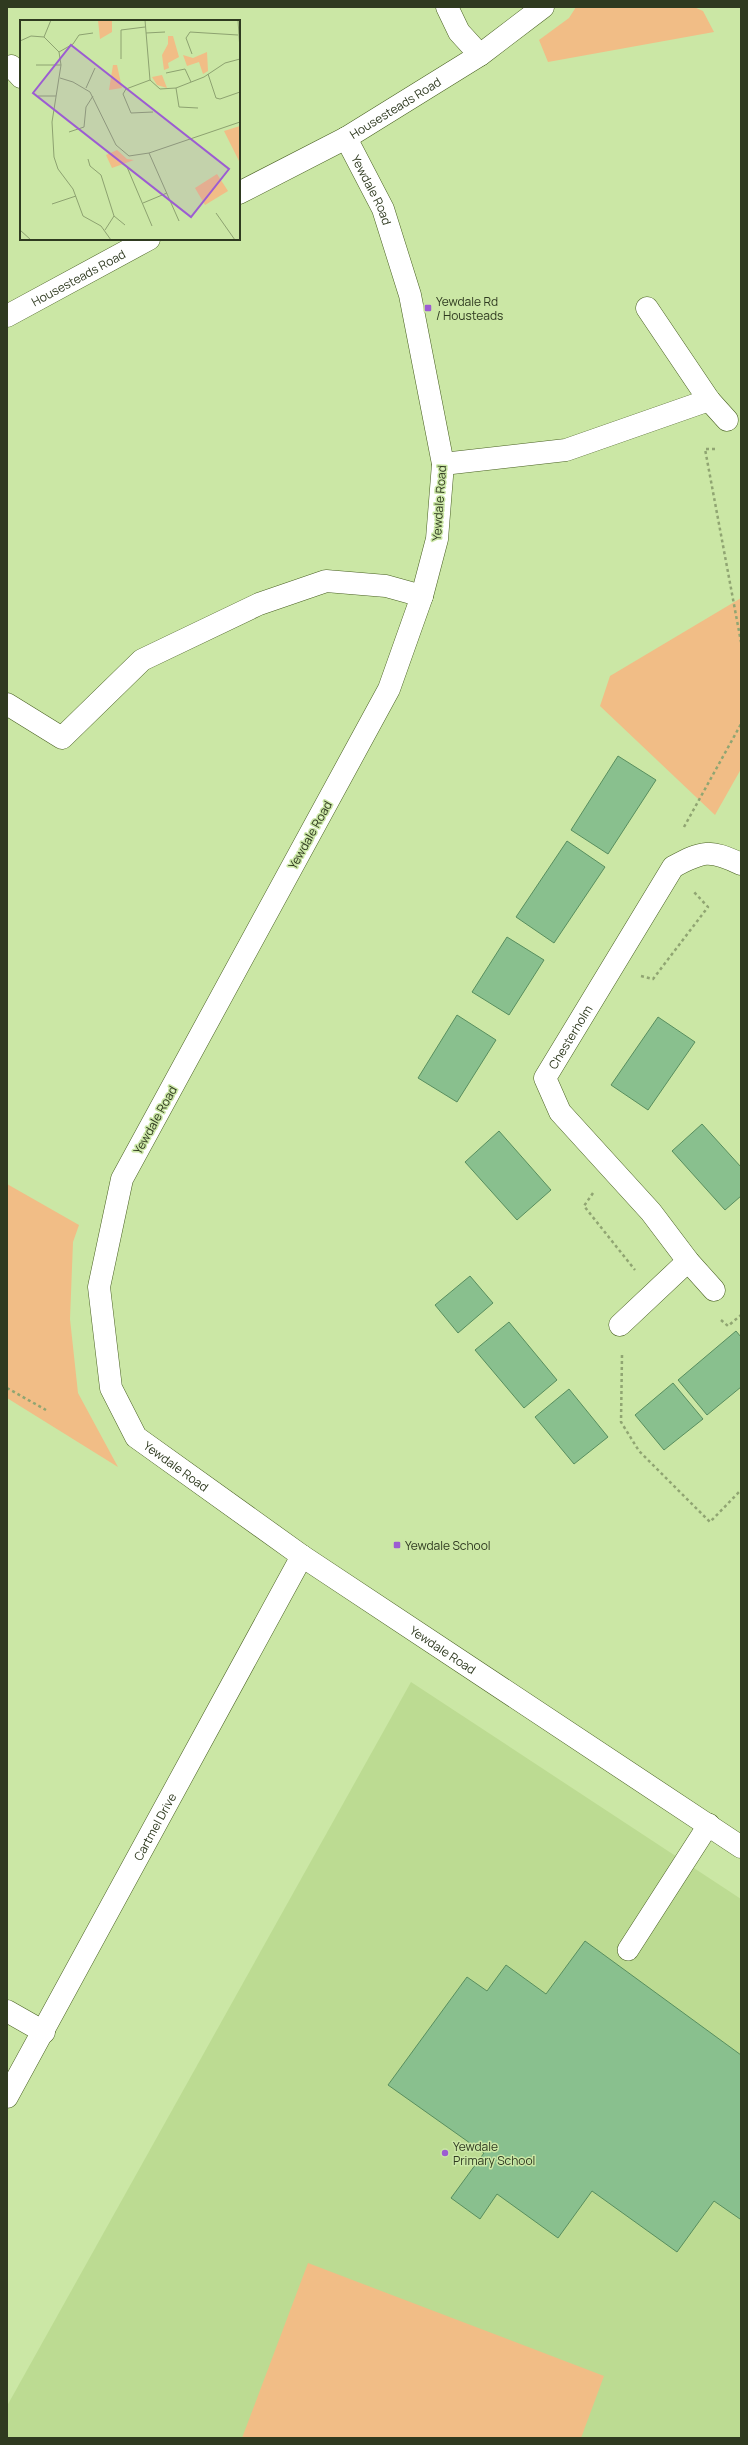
<svg xmlns="http://www.w3.org/2000/svg" width="748" height="2445" font-family="Manrope,sans-serif">
  <style>
    .built { fill: #bcdb92 }
    .green { fill: #f1bd86 }
    .building { fill: #89c08e; stroke: #588e5e }
    .lines { fill: none; stroke-linecap: round; stroke-linejoin: round }
    .service-casing { stroke: #496022; stroke-width: 22 }
    .minor-casing { stroke: #496022; stroke-width: 23 }
    .path { stroke: #90a572; stroke-width: 2.5; stroke-dasharray: 3 3; stroke-linecap: butt }
    .service { stroke: #fff; stroke-width: 21 }
    .minor { stroke: #fff; stroke-width: 22 }
    .poi-dot { fill: #9c5cd2; stroke: #cbe7a5; stroke-width: 1.5 }
    .labels { text-anchor: middle; dominant-baseline: central; stroke-width: 3; stroke-linejoin: round; paint-order: stroke }
    .street-label { font-size: 12px; fill: #2f3a20; stroke: #cbe7a5 }
    .poi-label { font-size: 12px; fill: #2f3a20; stroke: #cbe7a5; text-anchor: start }
    .inset-road { fill: none; stroke: #8da270; stroke-width: 1 }
    .view { fill: #9c5cd2; fill-opacity: 0.15; stroke: #9c5cd2; stroke-width: 2 }
    .inset-edge { fill: none; stroke: #2f3a20; stroke-width: 2 }
  </style>
  <rect width="100%" height="100%" fill="#cbe7a5"/>
  <!-- built -->
  <polygon class="built" points="411,1682 741,1899 741,2438 7,2438 7,2406"/>
  <!-- green -->
  <g class="green">
    <polygon points="576,7 694,7 703,11 714,32 548,62 539,40 569,18"/>
    <polygon points="741,598 741,769 715,815 600,706 610,676"/>
    <polygon points="7,1184 79,1225 73,1242 70,1319 78,1393 118,1467 7,1398"/>
    <polygon points="308,2263 604,2376 581,2438 242,2438"/>
  </g>
  <!-- building -->
  <g class="building">
    <polygon points="618,756 656,780 608,854 571,830"/>
    <polygon points="567,841 605,867 554,943 516,917"/>
    <polygon points="507,937 544,960 509,1015 472,992"/>
    <polygon points="457,1015 496,1040 457,1102 418,1078"/>
    <polygon points="658,1017 695,1042 648,1110 611,1085"/>
    <polygon points="702,1124 741,1167 741,1196 725,1210 672,1151"/>
    <polygon points="499,1131 551,1190 517,1220 465,1162"/>
    <polygon points="470,1276 493,1303 458,1333 435,1305"/>
    <polygon points="509,1322 557,1380 524,1408 475,1350"/>
    <polygon points="736,1331 741,1337 741,1387 707,1415 678,1380"/>
    <polygon points="673,1383 703,1419 664,1450 635,1415"/>
    <polygon points="569,1389 608,1437 574,1464 535,1417"/>
    <polygon points="585,1941 741,2055 741,2217 740,2219 714,2201 677,2252 592,2191 558,2238 497,2194 480,2219 451,2198 484,2153 388,2085 467,1977 487,1991 506,1965 546,1994"/>
  </g>
  <g class="lines">
    <defs>
      <polyline id="service" points="628,1950 709,1824"/>
      <g id="minor">
        <polyline points="447,7 459,32 480,55"/>
        <polyline points="11,66 21,77"/>
        <path id="s1" d="M 346,138 L 383,209 L 410,295 L 443,464 L 437,539 L 422,596 L 389,689 L 122,1179 L 99,1287 L 111,1388 L 136,1437 L 302,1556 L 741,1847"/>
        <path id="s2" d="M 239,193 L 346,138 L 480,55 L 543,7"/>
        <polyline points="647,308 709,400 727,420"/>
        <path id="s3" d="M 7,316 L 149,239"/>
        <polyline points="443,464 566,450 709,400"/>
        <polyline points="7,704 62,738 142,660 259,604 326,581 386,586 422,596"/>
        <path id="s4" d="M 714,1290 L 688,1261 L 651,1212 L 560,1112 L 545,1078 L 673,867 C 703,851 709,849 741,864"/>
        <polyline points="620,1325 688,1261"/>
        <polyline points="7,2011 44,2032"/>
        <path id="s5" d="M 7,2097 L 302,1556"/>
      </g>
    </defs>
    <!-- service casing -->
    <use href="#service" class="service-casing"/>
    <!-- minor casing -->
    <use href="#minor" class="minor-casing"/>
    <!-- path -->
    <g class="path">
      <polyline points="715,449 705,449 741,642"/>
      <polyline points="684,827 741,724"/>
      <polyline points="641,976 653,979 708,907 694,892"/>
      <polyline points="593,1193 584,1206 635,1270"/>
      <polyline points="721,1320 728,1326 741,1315"/>
      <polyline points="622,1355 621,1422 639,1451 710,1522 741,1490"/>
      <polyline points="7,1388 46,1410"/>
    </g>
    <!-- service -->
    <use href="#service" class="service"/>
    <!-- minor -->
    <use href="#minor" class="minor"/>
  </g>
  <!-- markers -->
  <g class="poi-dot">
    <rect x="424" y="304" width="8" height="8" rx="2"/>
    <rect x="393" y="1541" width="8" height="8" rx="2"/>
    <circle cx="445" cy="2153" r="4"/>
  </g>
  <g class="labels">
    <!-- street labels -->
    <g class="street-label">
      <text stroke="none"><textPath href="#s2" startOffset="178">Housesteads Road</textPath></text>
      <text stroke="none"><textPath href="#s1" startOffset="58">Yewdale Road</textPath></text>
      <text stroke="none"><textPath href="#s3" startOffset="81">Housesteads Road</textPath></text>
      <text transform="translate(439 503) rotate(-86)">Yewdale Road</text>
      <text transform="translate(310 835) rotate(-61)">Yewdale Road</text>
      <text stroke="none"><textPath href="#s4" startOffset="321">Chesterholm</textPath></text>
      <text transform="translate(155 1120) rotate(-61)">Yewdale Road</text>
      <text stroke="none"><textPath href="#s1" startOffset="1450">Yewdale Road</textPath></text>
      <text stroke="none"><textPath href="#s1" startOffset="1774">Yewdale Road</textPath></text>
      <text stroke="none"><textPath href="#s5" startOffset="308">Cartmel Drive</textPath></text>
    </g>
    <!-- poi labels -->
    <g class="poi-label">
      <text x="436" y="301">Yewdale Rd<tspan x="436" dy="14">/ Housteads</tspan></text>
      <text x="405" y="1545">Yewdale School</text>
      <text x="453" y="2146">Yewdale<tspan x="453" dy="14">Primary School</tspan></text>
    </g>
  </g>
  <!-- overview -->
  <g transform="translate(20 20)">
    <rect width="220" height="220" fill="#cbe7a5"/>
    <path d="M 78,0 L 92,0 L 92,12 L 80,19 ZM 148,16 L 153,16 L 159,37 L 148,43 L 149,48 L 144,50 L 142,35 L 148,24 ZM 187,32 L 188,51 L 183,54 L 179,42 L 167,46 L 163,35 L 173,38 ZM 93,45 L 97,45 L 102,68 L 89,70 ZM 142,55 L 147,68 L 137,65 L 132,57 ZM 220,106 L 220,143 L 204,111 ZM 97,130 L 107,139 L 114,140 L 92,148 L 86,135 ZM 197,154 L 208,171 L 185,185 L 175,168 Z" fill="#f1bd86"/>
    <path class="inset-road" d="M 125,0 L 130,60 L 140,69 L 156,68 L 184,57 L 205,43 L 220,39M 218,0 L 220,30M 126,13 L 145,12M 24,17 L 31,0M 0,21 L 11,16 L 24,17 L 39,32 L 41,45 L 32,102 L 34,137 L 38,149 L 53,169 L 63,196 L 81,206 L 91,220M 39,32 L 53,24 L 59,15 L 73,13M 172,34 L 166,18 L 170,12 L 218,15M 101,39 L 101,10 L 125,7M 16,45 L 41,45M 146,53 L 165,49 L 171,62M 188,54 L 196,78 L 200,79 L 220,72M 40,58 L 53,62 L 70,72 L 96,125 L 109,136 L 129,133 L 220,102M 130,60 L 106,69 L 103,74 L 111,93 L 133,92M 66,68 L 75,48M 156,68 L 159,87 L 178,88M 18,76 L 36,76M 49,112 L 64,107 L 66,87 L 73,76M 129,133 L 159,201M 68,139 L 70,146 L 81,155 L 94,196 L 105,205M 107,147 L 132,206M 123,183 L 147,173M 32,184 L 56,176M 196,193 L 215,220M 0,210 L 11,220M 85,210 L 94,196"/>
    <path class="view" d="M 51,25 L 209,149 L 171,197 L 13,73 Z"/>
    <rect width="220" height="220" class="inset-edge"/>
  </g>
  <!-- border -->
  <rect width="748" height="2445" fill="none" stroke="#2f3a20" stroke-width="16"/>
</svg>
